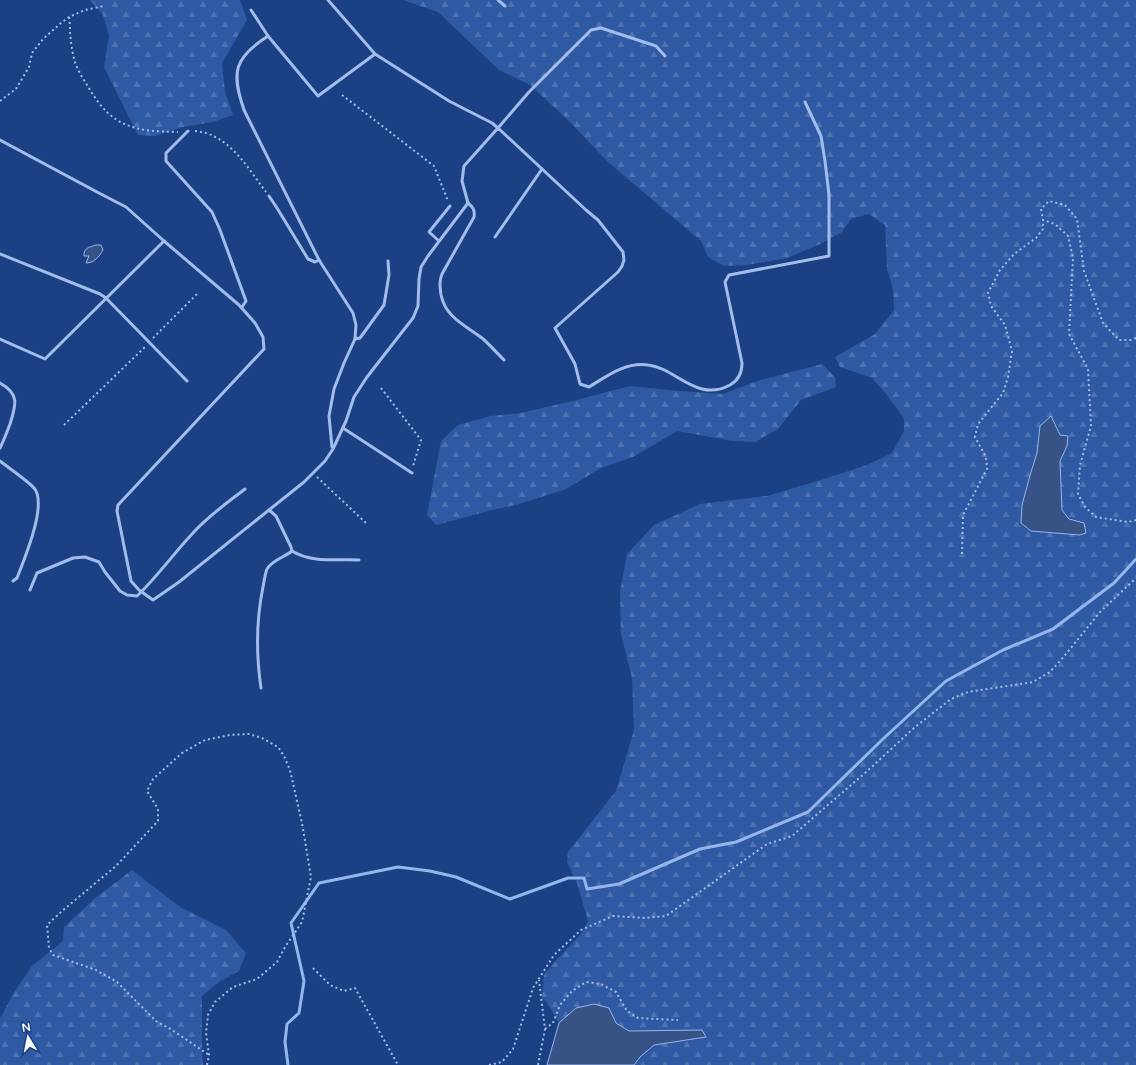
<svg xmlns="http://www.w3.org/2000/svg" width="1136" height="1065" font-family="'Varela Round',sans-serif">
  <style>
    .forest { fill: url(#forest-firs) }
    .water { fill: #375385; stroke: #95b6ed }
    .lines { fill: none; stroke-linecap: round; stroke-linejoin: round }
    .stream { stroke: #95b6ed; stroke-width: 3 }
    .path { stroke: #a2bdeb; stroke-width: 2; stroke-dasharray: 2 3; stroke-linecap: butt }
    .lane { stroke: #a2bdeb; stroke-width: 3 }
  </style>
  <defs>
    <pattern id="forest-firs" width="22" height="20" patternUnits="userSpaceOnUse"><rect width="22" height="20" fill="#2f59a2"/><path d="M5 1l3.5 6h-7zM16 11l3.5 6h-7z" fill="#4e72b0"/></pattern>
  </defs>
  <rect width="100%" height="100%" fill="#1b4184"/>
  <!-- forest -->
  <g class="forest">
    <polygon points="90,0 240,0 247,20 222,63 225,92 233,115 213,122 183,127 155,136 138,135 104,67 109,36 103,15"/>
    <polygon points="403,0 1136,0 1136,1065 634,1065 640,1057 654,1045 706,1036 702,1030 629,1031 616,1023 609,1008 576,1008 559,1023 546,1001 542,998 544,975 557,959 581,934 588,921 577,883 567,862 568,852 616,791 634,730 632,678 621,634 620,592 627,554 654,525 700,504 767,496 821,480 867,465 892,453 904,431 904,418 887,395 872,378 840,367 835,357 875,334 894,310 893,289 887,269 885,225 869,214 851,219 842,232 818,245 787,258 747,265 724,266 708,257 701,241 608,162 567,119 530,85 499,70 438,12"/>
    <polygon points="822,364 835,377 836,387 801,400 778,429 755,442 733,441 677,431 633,457 601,468 566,489 516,505 496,509 436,525 427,515 441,441 458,425 491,416 520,413 573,401 630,386 679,391 723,394 757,381"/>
    <polygon points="132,870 180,907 226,930 246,953 239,971 219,982 202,996 202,1050 203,1065 0,1065 0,1019 13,994 32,966 63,941 64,927 94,899"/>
  </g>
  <!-- water -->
  <g class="water">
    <path d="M 96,245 L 101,245 L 103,250 C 99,257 94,263 86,263 L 89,256 L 84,256 C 83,248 90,247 96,245 Z"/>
    <polygon points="1051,416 1060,435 1068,436 1067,446 1060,461 1062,510 1069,519 1084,523 1086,533 1080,535 1031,531 1021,523 1022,505 1031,472 1037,453 1040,426"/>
    <polygon points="594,1004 609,1008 616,1023 629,1031 702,1030 706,1037 654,1045 640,1057 634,1065 547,1065 559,1023 576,1008"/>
  </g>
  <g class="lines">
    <!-- stream -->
    <polyline class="stream" points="288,1065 285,1042 287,1024 299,1013 304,981 291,923 319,883 398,867 430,871 456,877 510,899 568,878 584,878 587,889 619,884 700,849 736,842 808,812 884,738 946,681 1003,650 1053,629 1114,583 1136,559"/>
    <!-- path -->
    <g class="path">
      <path d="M 69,17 C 70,22 70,27 70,32 C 71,42 72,53 75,62 C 78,72 85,81 90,90 C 114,129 136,131 178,132"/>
      <polyline points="342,95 434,166 448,201"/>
      <polyline points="0,101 16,89 29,67 32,53 43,39 61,23 69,17 85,10 104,6"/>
      <path d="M 195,131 C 229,134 247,167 266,192"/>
      <polyline points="153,338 197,294"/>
      <polyline points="1136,338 1131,340 1119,340 1103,323 1084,271 1077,219 1065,205 1049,201 1041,209 1043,220 1055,224 1068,236 1073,258 1069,334 1088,369 1091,426 1080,465 1078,494 1085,507 1096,517 1128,522 1136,520"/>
      <polyline points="381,388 421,440 413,466"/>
      <polyline points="64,425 145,347"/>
      <polyline points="317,477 366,523"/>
      <polyline points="962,554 963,515 987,469 986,457 975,437 978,424 1003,393 1008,377 1012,351 1005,325 991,306 988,293 1000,270 1014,254 1036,238 1043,229 1043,220"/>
      <polyline points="313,968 330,985 344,991 355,988 398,1065"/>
      <polyline points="545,1029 553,1023 560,1005 572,991 586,982 601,984 616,992 627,1011 638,1018 678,1020"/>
      <polyline points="207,1065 209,1055 206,1033 208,1015 215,1002 233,987 257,979 277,962 285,947 302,922 311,877 302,823 290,770 284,756 278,747 262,738 249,734 230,735 205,740 182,753 153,779 147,791 158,809 158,821 116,866 62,911 47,925 49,948 53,955 96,970 117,982 156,1021 172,1030 209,1055"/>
      <polyline points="489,1065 502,1062 513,1049 533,988 554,955 581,930 613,916 645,918 666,916 767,844 792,836 865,773 915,727 951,699 968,692 1033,682 1050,672 1066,654 1100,612 1136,578"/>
      <polyline points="538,1065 545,1029 539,980"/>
    </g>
    <!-- lane -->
    <g class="lane">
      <polyline points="328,0 375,54"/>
      <polyline points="498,0 505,6"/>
      <polyline points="251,10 268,36"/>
      <polyline points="188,131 166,153 166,161 212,212 220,230 246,301 242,307"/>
      <path d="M 0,140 L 97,192 L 126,207 L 164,241 L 239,305 L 255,323 L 263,337 L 264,349 L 118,505 L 117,511 L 131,581 L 139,590 L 153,600 L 179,582 L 304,482 L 325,461 L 333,449 L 346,421 L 354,397 L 367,377 L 413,318 L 418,306 L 419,279 L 421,267 L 428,256 L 468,203 L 462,181 L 464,166 L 498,128 L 586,210 L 598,220 L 623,252 L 624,260 L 622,266 L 618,272 L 555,328 L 575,364 L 580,384 L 589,387 C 607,376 625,362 648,365 C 676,368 697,403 730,385 C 739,380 742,373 742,363 L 725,282 L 729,275 L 829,256 L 829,195 L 825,161 L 821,136 L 805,102"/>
      <polyline points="269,196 277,208 308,259 315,262 319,260"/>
      <path d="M 468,203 C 473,207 475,210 474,217 L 442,274 C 439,281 440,287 441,295 C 446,318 465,325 482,338 C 490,345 497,353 504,360"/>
      <polyline points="495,237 542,169"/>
      <polyline points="439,241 429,232 450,206"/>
      <polyline points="0,254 100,294 106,298 187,381"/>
      <polyline points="0,339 45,359 164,241"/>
      <polyline points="355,339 360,338 384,305 389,275 388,261"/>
      <path d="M 0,383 C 20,394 16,405 10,424 C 7,432 4,440 0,448"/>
      <polyline points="343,428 412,473"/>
      <path d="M 332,447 L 329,416 L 334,389 L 344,363 L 355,339 L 356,325 L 353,313 L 319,260 L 244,110 C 231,72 234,58 268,36 L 318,96 L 375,54 L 449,101 L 492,123 L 498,128 L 529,92 L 591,30 L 601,28 L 656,46 L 665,56"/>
      <path d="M 0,461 C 10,469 27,480 34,488 C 48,504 24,560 17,578 L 13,581"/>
      <path d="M 292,551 C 311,563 337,559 359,560"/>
      <path d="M 30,590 L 37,573 L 73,558 L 85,557 L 99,562 L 105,572 L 120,591 L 127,595 L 137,596 C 157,577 174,553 193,533 C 208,516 227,503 245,489"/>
      <path d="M 261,688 C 256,654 256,621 263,587 C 264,582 265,574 267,569 C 272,560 285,557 292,551 L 291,547 L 276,516 L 269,510"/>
    </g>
  </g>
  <!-- north arrow -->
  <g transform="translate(28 1037) rotate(350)" stroke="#1b4184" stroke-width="3" paint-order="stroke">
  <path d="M0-3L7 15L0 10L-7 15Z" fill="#ffffff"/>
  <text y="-6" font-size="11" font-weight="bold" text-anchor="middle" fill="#ffffff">N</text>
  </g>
</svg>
